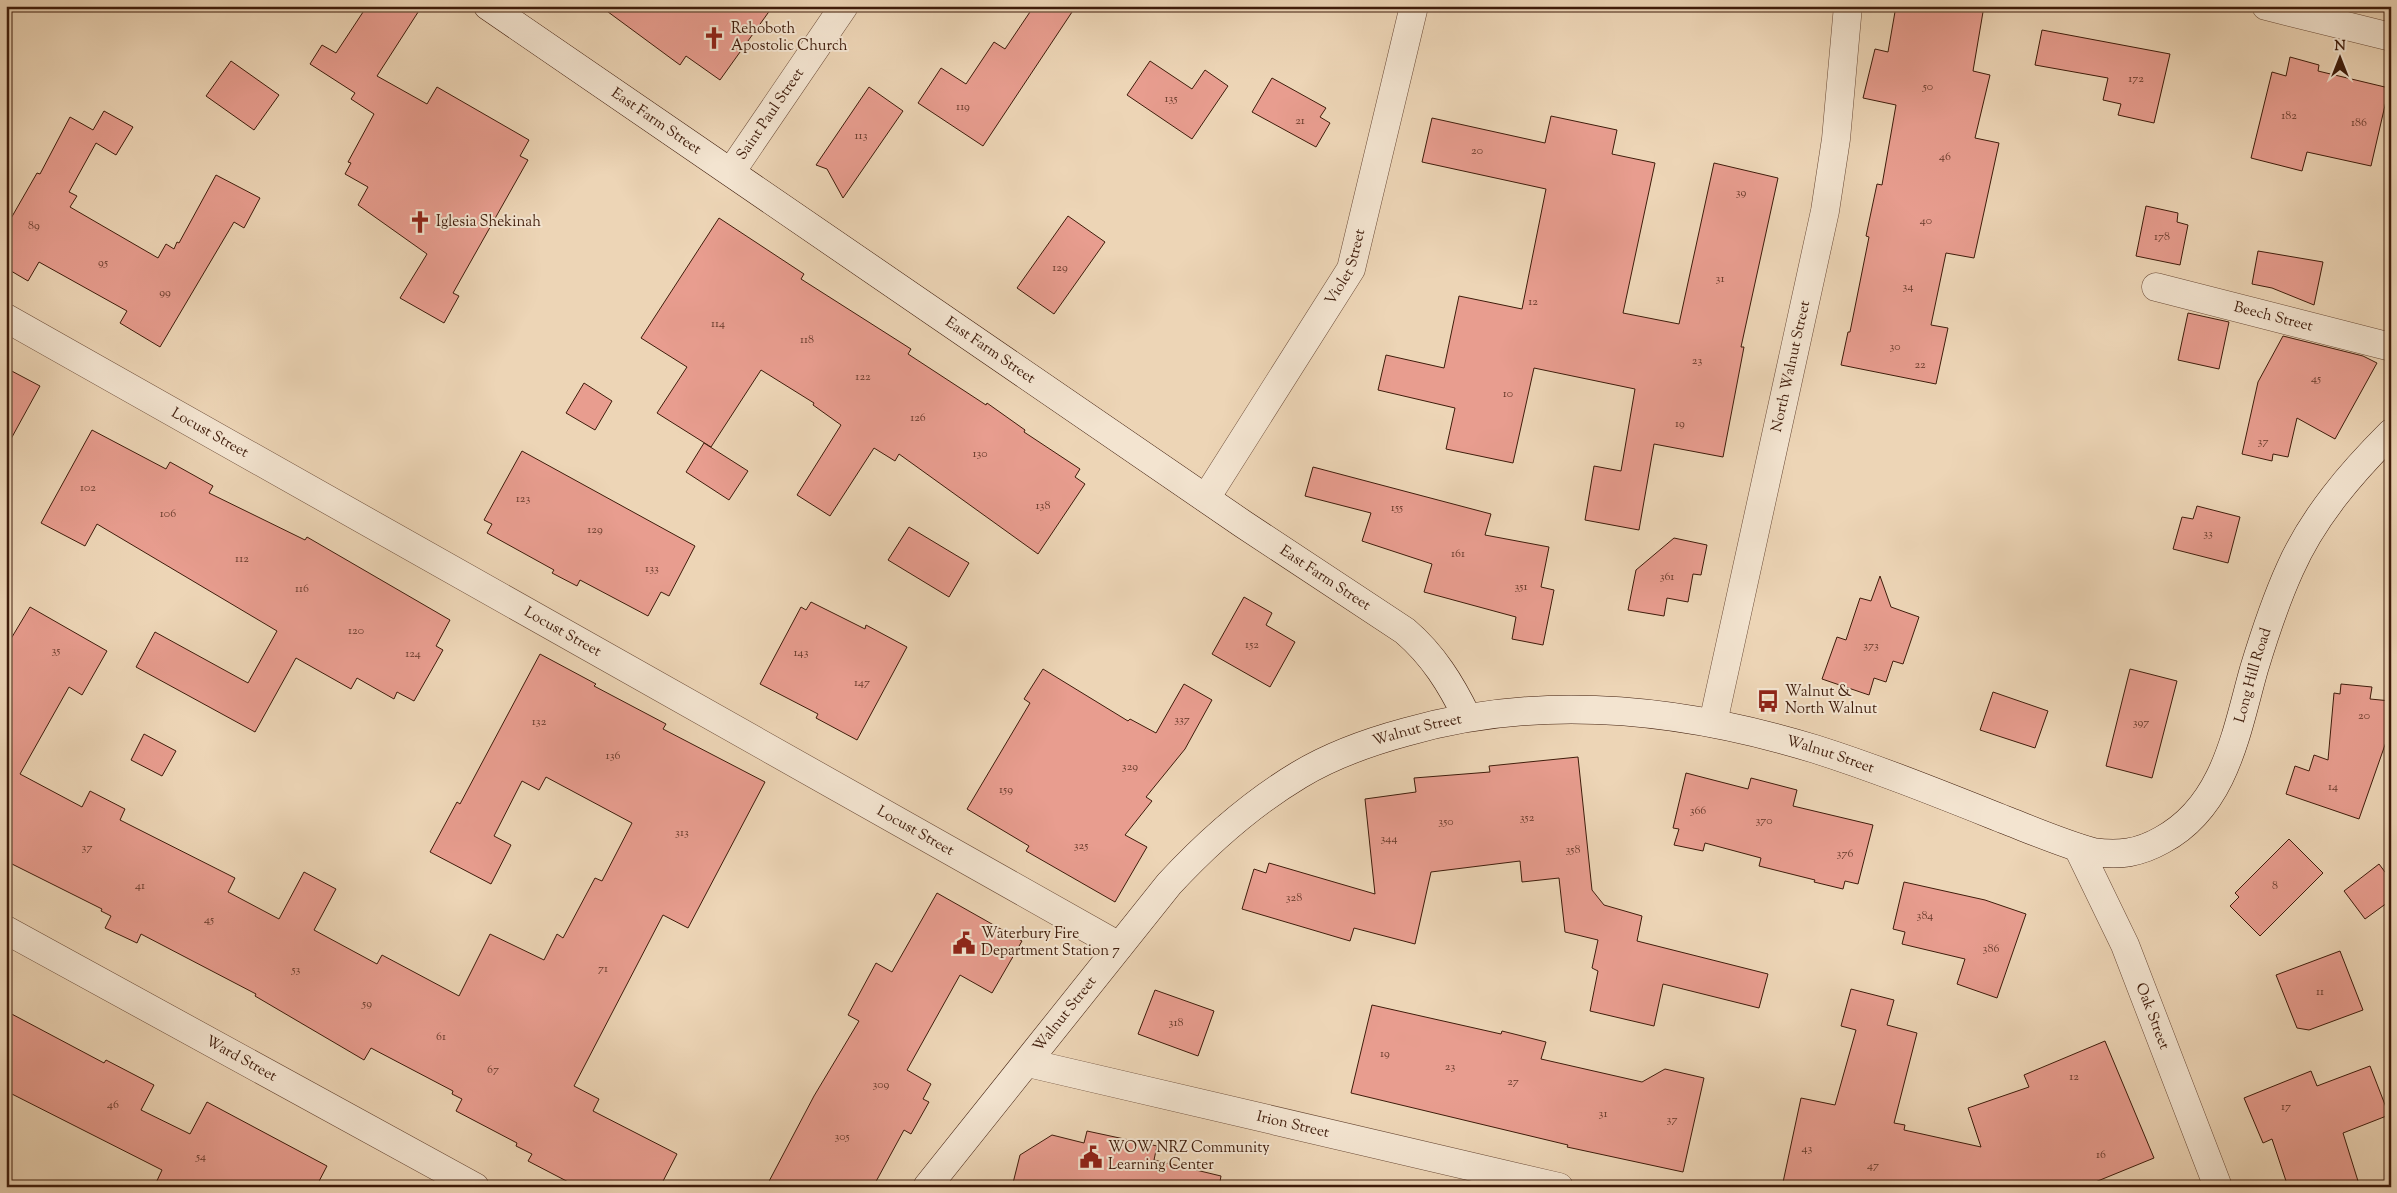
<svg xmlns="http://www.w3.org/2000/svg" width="2397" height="1193" font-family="'Sorts Mill Goudy',serif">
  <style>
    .building { fill: #e89d8f; stroke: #3f1c0b }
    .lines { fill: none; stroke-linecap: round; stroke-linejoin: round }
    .minor-casing { stroke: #6a4a36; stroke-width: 29 }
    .tertiary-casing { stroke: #6a4a36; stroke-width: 29 }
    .secondary-casing { stroke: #3f1c0b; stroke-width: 29 }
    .minor { stroke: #f3e4d0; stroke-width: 28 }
    .tertiary { stroke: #f3e4d0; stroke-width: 28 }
    .secondary { stroke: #f3e4d0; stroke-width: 28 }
    .labels { text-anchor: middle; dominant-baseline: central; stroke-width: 4; stroke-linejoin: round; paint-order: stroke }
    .number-label { font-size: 12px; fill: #693c2c }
    .poi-label { font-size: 15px; fill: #3f1c0b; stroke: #f3e4d0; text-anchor: start }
    .street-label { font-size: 15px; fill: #3f1c0b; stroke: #f3e4d0 }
  </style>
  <rect width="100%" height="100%" fill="#edd5b6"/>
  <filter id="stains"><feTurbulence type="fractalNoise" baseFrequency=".004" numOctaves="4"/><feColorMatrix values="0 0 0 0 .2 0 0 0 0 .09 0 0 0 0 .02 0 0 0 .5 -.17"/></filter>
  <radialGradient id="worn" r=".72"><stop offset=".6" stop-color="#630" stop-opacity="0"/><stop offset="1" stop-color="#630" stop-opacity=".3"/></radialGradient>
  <!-- building -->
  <g class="building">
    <polygon points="367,6 422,6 377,76 427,104 437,87 529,140 520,156 528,160 453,293 459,296 444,323 400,298 427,254 358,205 368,187 345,174 351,163 348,162 374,114 351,99 355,93 310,64 322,45 336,53"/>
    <polygon points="600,6 773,6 720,80 686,56 680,65"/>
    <polygon points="1034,6 1076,6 983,146 918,103 941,68 966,84 994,42 1005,49"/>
    <polygon points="1896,6 1984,6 1973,71 1990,75 1975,138 1999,143 1974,258 1946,253 1931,325 1948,328 1936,384 1841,365 1848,332 1850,332 1869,237 1866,236 1877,184 1882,185 1896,105 1863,98 1875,49 1888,52"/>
    <polygon points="2042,30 2170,54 2154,123 2118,115 2121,104 2103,100 2108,78 2035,65"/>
    <polygon points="2290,57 2319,65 2318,71 2389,88 2371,166 2307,152 2302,171 2251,158 2272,72 2286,76"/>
    <polygon points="231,61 279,95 254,130 206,96"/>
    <polygon points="1150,61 1192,89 1205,70 1228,86 1192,139 1127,95"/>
    <polygon points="1272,78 1326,108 1320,117 1330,123 1316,147 1252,112"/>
    <polygon points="869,87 903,111 843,198 827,169 816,165"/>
    <polygon points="104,111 133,127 116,155 96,143 69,192 77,196 70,207 158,258 166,244 174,249 177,242 179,243 216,175 260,198 244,228 234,222 160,347 120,323 127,311 39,262 28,281 6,268 6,227 37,173 40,174 70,117 93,130"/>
    <polygon points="1551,116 1617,130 1612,154 1655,163 1623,313 1679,324 1714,163 1778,178 1741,347 1744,347 1723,457 1654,444 1639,530 1585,520 1594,466 1621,471 1635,389 1534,368 1513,463 1446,449 1455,408 1378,390 1386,355 1444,368 1459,296 1522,309 1546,189 1422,162 1432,118 1545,143"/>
    <polygon points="2146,206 2178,213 2177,222 2188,225 2180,265 2136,256"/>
    <polygon points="1068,216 1105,242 1054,314 1017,288"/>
    <polygon points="719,218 804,274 801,279 911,349 908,354 986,405 987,403 1025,430 1024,432 1080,469 1075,477 1085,484 1038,554 899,454 895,461 874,448 830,516 797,495 841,425 813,405 814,403 761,370 711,447 657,413 687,367 641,338"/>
    <polygon points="2258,251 2323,262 2314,305 2272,288 2252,284"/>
    <polygon points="2188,313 2229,322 2219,369 2178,360"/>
    <polygon points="2283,336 2363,356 2377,363 2335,439 2297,418 2288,457 2273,454 2272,461 2242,454 2258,382"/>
    <polygon points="6,368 40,386 6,448"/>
    <polygon points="584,383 612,401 595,430 566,413"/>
    <polygon points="92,430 166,469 170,462 213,486 209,493 305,540 307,537 450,620 436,646 443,650 414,701 397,692 394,699 357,678 351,689 296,658 255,732 136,667 155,632 248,683 277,631 97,524 85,546 41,523"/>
    <polygon points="704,443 748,471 729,500 686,472"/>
    <polygon points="522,451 695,546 669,596 661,592 648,616 580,580 577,586 552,573 554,570 487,533 492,524 484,520"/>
    <polygon points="1313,467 1491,514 1485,535 1549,547 1541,587 1554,590 1543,645 1512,639 1516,617 1424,592 1432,564 1362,541 1371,513 1305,496"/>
    <polygon points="2197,506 2240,517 2228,563 2173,549 2182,517 2193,519"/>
    <polygon points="909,527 969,563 949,597 888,560"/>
    <polygon points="1674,538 1707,545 1701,575 1693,574 1688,602 1667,598 1664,616 1628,610 1636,570"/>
    <polygon points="1880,576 1891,607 1919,617 1903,664 1893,661 1886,682 1874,678 1869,695 1822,679 1837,637 1846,640 1860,598 1871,601"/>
    <polygon points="1244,597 1272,613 1266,625 1295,642 1270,687 1212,654"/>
    <polygon points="811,602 865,629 866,625 907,647 857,740 816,718 818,714 760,684 801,607 806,610"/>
    <polygon points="30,607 107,651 82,695 69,687 20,774 82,807 90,791 125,809 120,820 235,878 228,892 279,919 304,872 336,889 314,930 377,964 382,955 459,996 490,934 544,960 557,934 563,938 595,878 602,881 632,823 546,777 539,790 522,781 494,836 511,845 491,884 430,852 457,802 460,804 540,654 596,684 594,686 666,724 663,729 765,782 688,928 663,915 574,1086 599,1099 593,1111 677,1154 660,1187 578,1187 528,1161 532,1154 516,1146 517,1143 456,1111 462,1099 452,1094 453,1091 371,1048 364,1060 255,996 256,994 141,934 137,943 105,928 111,916 101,911 102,909 6,861 6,647"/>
    <polygon points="1043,669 1128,721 1130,719 1156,733 1184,684 1212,700 1185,749 1146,797 1152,801 1125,835 1147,847 1115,902 1026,851 1029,846 967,809 1030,703 1024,699"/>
    <polygon points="2130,669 2177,681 2152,778 2106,766"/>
    <polygon points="2341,684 2372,687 2370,699 2391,701 2391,743 2386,742 2359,819 2286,794 2295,766 2309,771 2314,755 2328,760 2334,693 2340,694"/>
    <polygon points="1993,692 2048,711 2035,748 1980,730"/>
    <polygon points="144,734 176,751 162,776 131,760"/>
    <polygon points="1578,757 1592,890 1604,905 1642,916 1637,941 1768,974 1759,1008 1663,984 1654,1026 1590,1011 1598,971 1592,968 1598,940 1565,932 1559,878 1522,882 1520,861 1431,872 1415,944 1354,928 1350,941 1242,909 1254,869 1266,873 1269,863 1375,894 1365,799 1416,792 1414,778 1490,772 1489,766"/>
    <polygon points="1686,773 1748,789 1751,778 1797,790 1793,806 1873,825 1858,884 1845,881 1843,889 1814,882 1815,880 1759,866 1761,858 1705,843 1703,851 1674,845 1679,829 1673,828"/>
    <polygon points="2289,839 2323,873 2260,936 2230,906 2239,897 2235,893"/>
    <polygon points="2379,864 2391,880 2391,900 2365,919 2344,891"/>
    <polygon points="1904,882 1985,900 2026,914 1997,998 1957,984 1965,959 1902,944 1905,932 1893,929"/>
    <polygon points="937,893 1022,941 992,993 960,975 907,1070 931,1084 923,1099 929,1102 911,1134 904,1130 873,1187 766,1187 814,1096 859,1021 848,1015 876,963 892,972"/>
    <polygon points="2340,951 2363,1010 2309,1030 2297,1028 2276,975"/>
    <polygon points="1851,989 1894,1000 1887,1025 1917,1033 1894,1123 1905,1125 1904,1130 1981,1147 1968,1108 2029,1087 2024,1075 2105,1041 2154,1158 2083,1187 1782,1187 1801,1098 1835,1105 1856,1030 1841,1026"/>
    <polygon points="1155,990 1214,1011 1198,1056 1138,1034"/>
    <polygon points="1372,1005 1501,1034 1502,1031 1546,1042 1541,1059 1642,1082 1665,1069 1704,1078 1683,1172 1567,1147 1568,1145 1351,1093"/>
    <polygon points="6,1011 104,1063 106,1060 154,1085 141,1110 190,1134 207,1102 327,1166 316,1187 154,1187 162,1170 6,1091"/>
    <polygon points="2370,1066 2389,1115 2343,1133 2358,1181 2341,1187 2288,1187 2272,1139 2263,1143 2244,1098 2311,1071 2317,1086"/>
    <polygon points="1087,1131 1157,1146 1154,1160 1221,1176 1219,1187 1012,1187 1020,1155 1052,1135 1084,1143"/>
  </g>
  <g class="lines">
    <defs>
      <g id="minor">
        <polyline points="2266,6 2391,37"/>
        <path id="s1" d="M 731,172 L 844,6"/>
        <path id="s2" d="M 2156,287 L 2391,347"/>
        <path id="s3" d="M 6,318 L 1119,946"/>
        <path id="s4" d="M 1206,498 L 1351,269 L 1414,6"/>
        <path id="s5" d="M 6,930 L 475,1187"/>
        <path id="s6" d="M 1028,1063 L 1559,1187"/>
      </g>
      <g id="tertiary">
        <path id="s7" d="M 1713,723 L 1825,211 L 1836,139 L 1848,6"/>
        <path id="s8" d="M 2078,848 L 2125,945 L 2218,1187"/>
      </g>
      <g id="secondary">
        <path id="s9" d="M 488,6 L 1243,524 L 1405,631 C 1433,655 1451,684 1467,717"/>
        <path id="s10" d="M 927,1187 L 1169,884 C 1208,842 1249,805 1299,775 C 1332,755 1369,742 1406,732 C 1542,693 1681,708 1815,749 C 1881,770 1945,796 2008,821 C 2036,832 2064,844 2093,852 C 2119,856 2139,853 2162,840 C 2225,806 2236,733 2254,669 C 2264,636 2275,602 2290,569 C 2313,517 2351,473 2391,433"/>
      </g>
    </defs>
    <!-- minor casing -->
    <use href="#minor" class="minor-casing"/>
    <!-- tertiary casing -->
    <use href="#tertiary" class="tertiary-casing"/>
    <!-- secondary casing -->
    <use href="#secondary" class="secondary-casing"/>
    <!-- minor -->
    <use href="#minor" class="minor"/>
    <!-- tertiary -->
    <use href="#tertiary" class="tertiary"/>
    <!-- secondary -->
    <use href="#secondary" class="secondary"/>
  </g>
  <!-- icons -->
  <defs>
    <symbol id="church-bare" viewBox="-9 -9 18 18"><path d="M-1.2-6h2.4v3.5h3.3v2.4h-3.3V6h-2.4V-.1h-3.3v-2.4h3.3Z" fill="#8f2418" stroke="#f3e4d0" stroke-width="2.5" paint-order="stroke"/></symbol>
    <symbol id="bus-bare" viewBox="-9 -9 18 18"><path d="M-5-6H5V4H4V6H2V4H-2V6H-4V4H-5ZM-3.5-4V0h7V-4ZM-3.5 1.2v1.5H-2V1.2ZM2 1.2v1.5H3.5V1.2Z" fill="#8f2418" stroke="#f3e4d0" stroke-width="2.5" paint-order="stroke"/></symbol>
    <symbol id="civic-bare" viewBox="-9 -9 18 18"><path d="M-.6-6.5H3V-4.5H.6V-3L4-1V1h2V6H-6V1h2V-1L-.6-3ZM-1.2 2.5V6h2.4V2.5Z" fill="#8f2418" stroke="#f3e4d0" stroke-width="2.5" paint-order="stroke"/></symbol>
  </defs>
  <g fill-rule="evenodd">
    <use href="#church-bare" x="698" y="22" width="32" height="32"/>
    <use href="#church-bare" x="404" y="206" width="32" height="32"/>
    <use href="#bus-bare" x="1752" y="685" width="32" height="32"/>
    <use href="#civic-bare" x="948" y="927" width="32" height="32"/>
    <use href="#civic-bare" x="1075" y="1141" width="32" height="32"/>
  </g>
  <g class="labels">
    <!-- number labels -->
    <g class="number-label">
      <text x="2136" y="79">172</text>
      <text x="1928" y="87">50</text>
      <text x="1171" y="99">135</text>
      <text x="963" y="107">119</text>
      <text x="2289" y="116">182</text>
      <text x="1300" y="121">21</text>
      <text x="2359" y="123">186</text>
      <text x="861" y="136">113</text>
      <text x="1477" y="151">20</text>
      <text x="1945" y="157">46</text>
      <text x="1741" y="193">39</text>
      <text x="1926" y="221">40</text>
      <text x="34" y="226">89</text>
      <text x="2162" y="237">178</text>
      <text x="103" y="263">95</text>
      <text x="1060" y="268">129</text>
      <text x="1720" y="279">31</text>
      <text x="1908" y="287">34</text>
      <text x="165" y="293">99</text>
      <text x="1533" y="302">12</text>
      <text x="718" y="324">114</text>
      <text x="807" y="340">118</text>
      <text x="1895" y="347">30</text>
      <text x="1697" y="361">23</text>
      <text x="1920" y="365">22</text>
      <text x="863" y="377">122</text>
      <text x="2316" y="379">45</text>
      <text x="1508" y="394">10</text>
      <text x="918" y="418">126</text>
      <text x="1680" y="424">19</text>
      <text x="2263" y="442">37</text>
      <text x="980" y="454">130</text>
      <text x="88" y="488">102</text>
      <text x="523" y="499">123</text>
      <text x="1043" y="506">138</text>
      <text x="1397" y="508">155</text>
      <text x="168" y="514">106</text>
      <text x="595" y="530">129</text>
      <text x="2208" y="534">33</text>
      <text x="1458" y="554">161</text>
      <text x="242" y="559">112</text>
      <text x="652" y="569">133</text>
      <text x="1667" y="577">361</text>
      <text x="1521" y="587">351</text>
      <text x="302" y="589">116</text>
      <text x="356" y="631">120</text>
      <text x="1252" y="645">152</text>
      <text x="1871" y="646">373</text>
      <text x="56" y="651">35</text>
      <text x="801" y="653">143</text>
      <text x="413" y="654">124</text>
      <text x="862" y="683">147</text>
      <text x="2364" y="716">20</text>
      <text x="1182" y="720">337</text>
      <text x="539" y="722">132</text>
      <text x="2141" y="723">397</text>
      <text x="613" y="756">136</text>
      <text x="1130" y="767">329</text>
      <text x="2333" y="787">14</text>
      <text x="1006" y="790">159</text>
      <text x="1698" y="811">366</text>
      <text x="1527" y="818">352</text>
      <text x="1764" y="821">370</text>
      <text x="1446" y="822">350</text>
      <text x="682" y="833">313</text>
      <text x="1389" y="839">344</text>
      <text x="1081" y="846">325</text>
      <text x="87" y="848">37</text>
      <text x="1573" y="850">358</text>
      <text x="1845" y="854">376</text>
      <text x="140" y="886">41</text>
      <text x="2275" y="886">8</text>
      <text x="1294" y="898">328</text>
      <text x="1925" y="916">384</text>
      <text x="209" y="920">45</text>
      <text x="1991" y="949">386</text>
      <text x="603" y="969">71</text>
      <text x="296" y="970">53</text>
      <text x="2320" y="992">11</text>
      <text x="367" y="1004">59</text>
      <text x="1176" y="1023">318</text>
      <text x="441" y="1037">61</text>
      <text x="1385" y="1054">19</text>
      <text x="1450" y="1067">23</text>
      <text x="493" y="1070">67</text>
      <text x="2074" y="1077">12</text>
      <text x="1513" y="1082">27</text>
      <text x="881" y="1085">309</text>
      <text x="113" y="1105">46</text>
      <text x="2286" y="1107">17</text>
      <text x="1603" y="1114">31</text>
      <text x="1672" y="1120">37</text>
      <text x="842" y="1137">305</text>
      <text x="1807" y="1149">43</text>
      <text x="2101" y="1155">16</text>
      <text x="201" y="1157">54</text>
      <text x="1873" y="1166">47</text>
    </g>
    <!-- poi labels -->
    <g class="poi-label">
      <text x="731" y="29">Rehoboth<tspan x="731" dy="17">Apostolic Church</tspan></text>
      <text x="436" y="222">Iglesia Shekinah</text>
      <text x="1785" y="692">Walnut &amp;<tspan x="1785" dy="17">North Walnut</tspan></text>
      <text x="981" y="934">Waterbury Fire<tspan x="981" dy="17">Department Station 7</tspan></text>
      <text x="1108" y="1148">WOW NRZ Community<tspan x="1108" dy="17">Learning Center</tspan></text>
    </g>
    <!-- street labels -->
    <g class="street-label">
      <text stroke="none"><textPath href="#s1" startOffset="70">Saint Paul Street</textPath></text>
      <text stroke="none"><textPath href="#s9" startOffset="204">East Farm Street</textPath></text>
      <text stroke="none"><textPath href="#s4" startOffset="271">Violet Street</textPath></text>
      <text stroke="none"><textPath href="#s2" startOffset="121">Beech Street</textPath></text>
      <text stroke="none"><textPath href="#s9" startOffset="609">East Farm Street</textPath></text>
      <text stroke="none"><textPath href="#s7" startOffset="365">North Walnut Street</textPath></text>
      <text stroke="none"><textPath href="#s3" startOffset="234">Locust Street</textPath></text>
      <text stroke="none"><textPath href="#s9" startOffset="1014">East Farm Street</textPath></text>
      <text stroke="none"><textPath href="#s3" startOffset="639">Locust Street</textPath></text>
      <text stroke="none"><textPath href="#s10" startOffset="1651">Long Hill Road</textPath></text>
      <text stroke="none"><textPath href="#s10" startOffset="685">Walnut Street</textPath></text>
      <text stroke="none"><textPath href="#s10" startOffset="1105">Walnut Street</textPath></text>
      <text stroke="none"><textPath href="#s3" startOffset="1044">Locust Street</textPath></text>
      <text stroke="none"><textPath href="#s10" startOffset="221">Walnut Street</textPath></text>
      <text stroke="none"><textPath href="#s8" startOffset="184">Oak Street</textPath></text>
      <text stroke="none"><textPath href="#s5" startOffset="268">Ward Street</textPath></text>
      <text stroke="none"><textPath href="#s6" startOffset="272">Irion Street</textPath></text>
    </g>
  </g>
  <!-- margin -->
  <rect width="2397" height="1193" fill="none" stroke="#edd5b6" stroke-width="25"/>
  <rect x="8" y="8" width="2382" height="1178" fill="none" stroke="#3f1c0b" stroke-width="2.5"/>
  <rect x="12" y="12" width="2372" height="1168" fill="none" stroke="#3f1c0b"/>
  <!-- north arrow -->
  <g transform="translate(2340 58)" stroke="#f3e4d0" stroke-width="4" paint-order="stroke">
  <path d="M0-4L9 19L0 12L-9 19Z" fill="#3f1c0b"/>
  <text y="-8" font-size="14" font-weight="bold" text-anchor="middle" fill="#3f1c0b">N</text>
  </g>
  <rect width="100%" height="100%" filter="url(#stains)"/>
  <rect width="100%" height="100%" fill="url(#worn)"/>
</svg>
